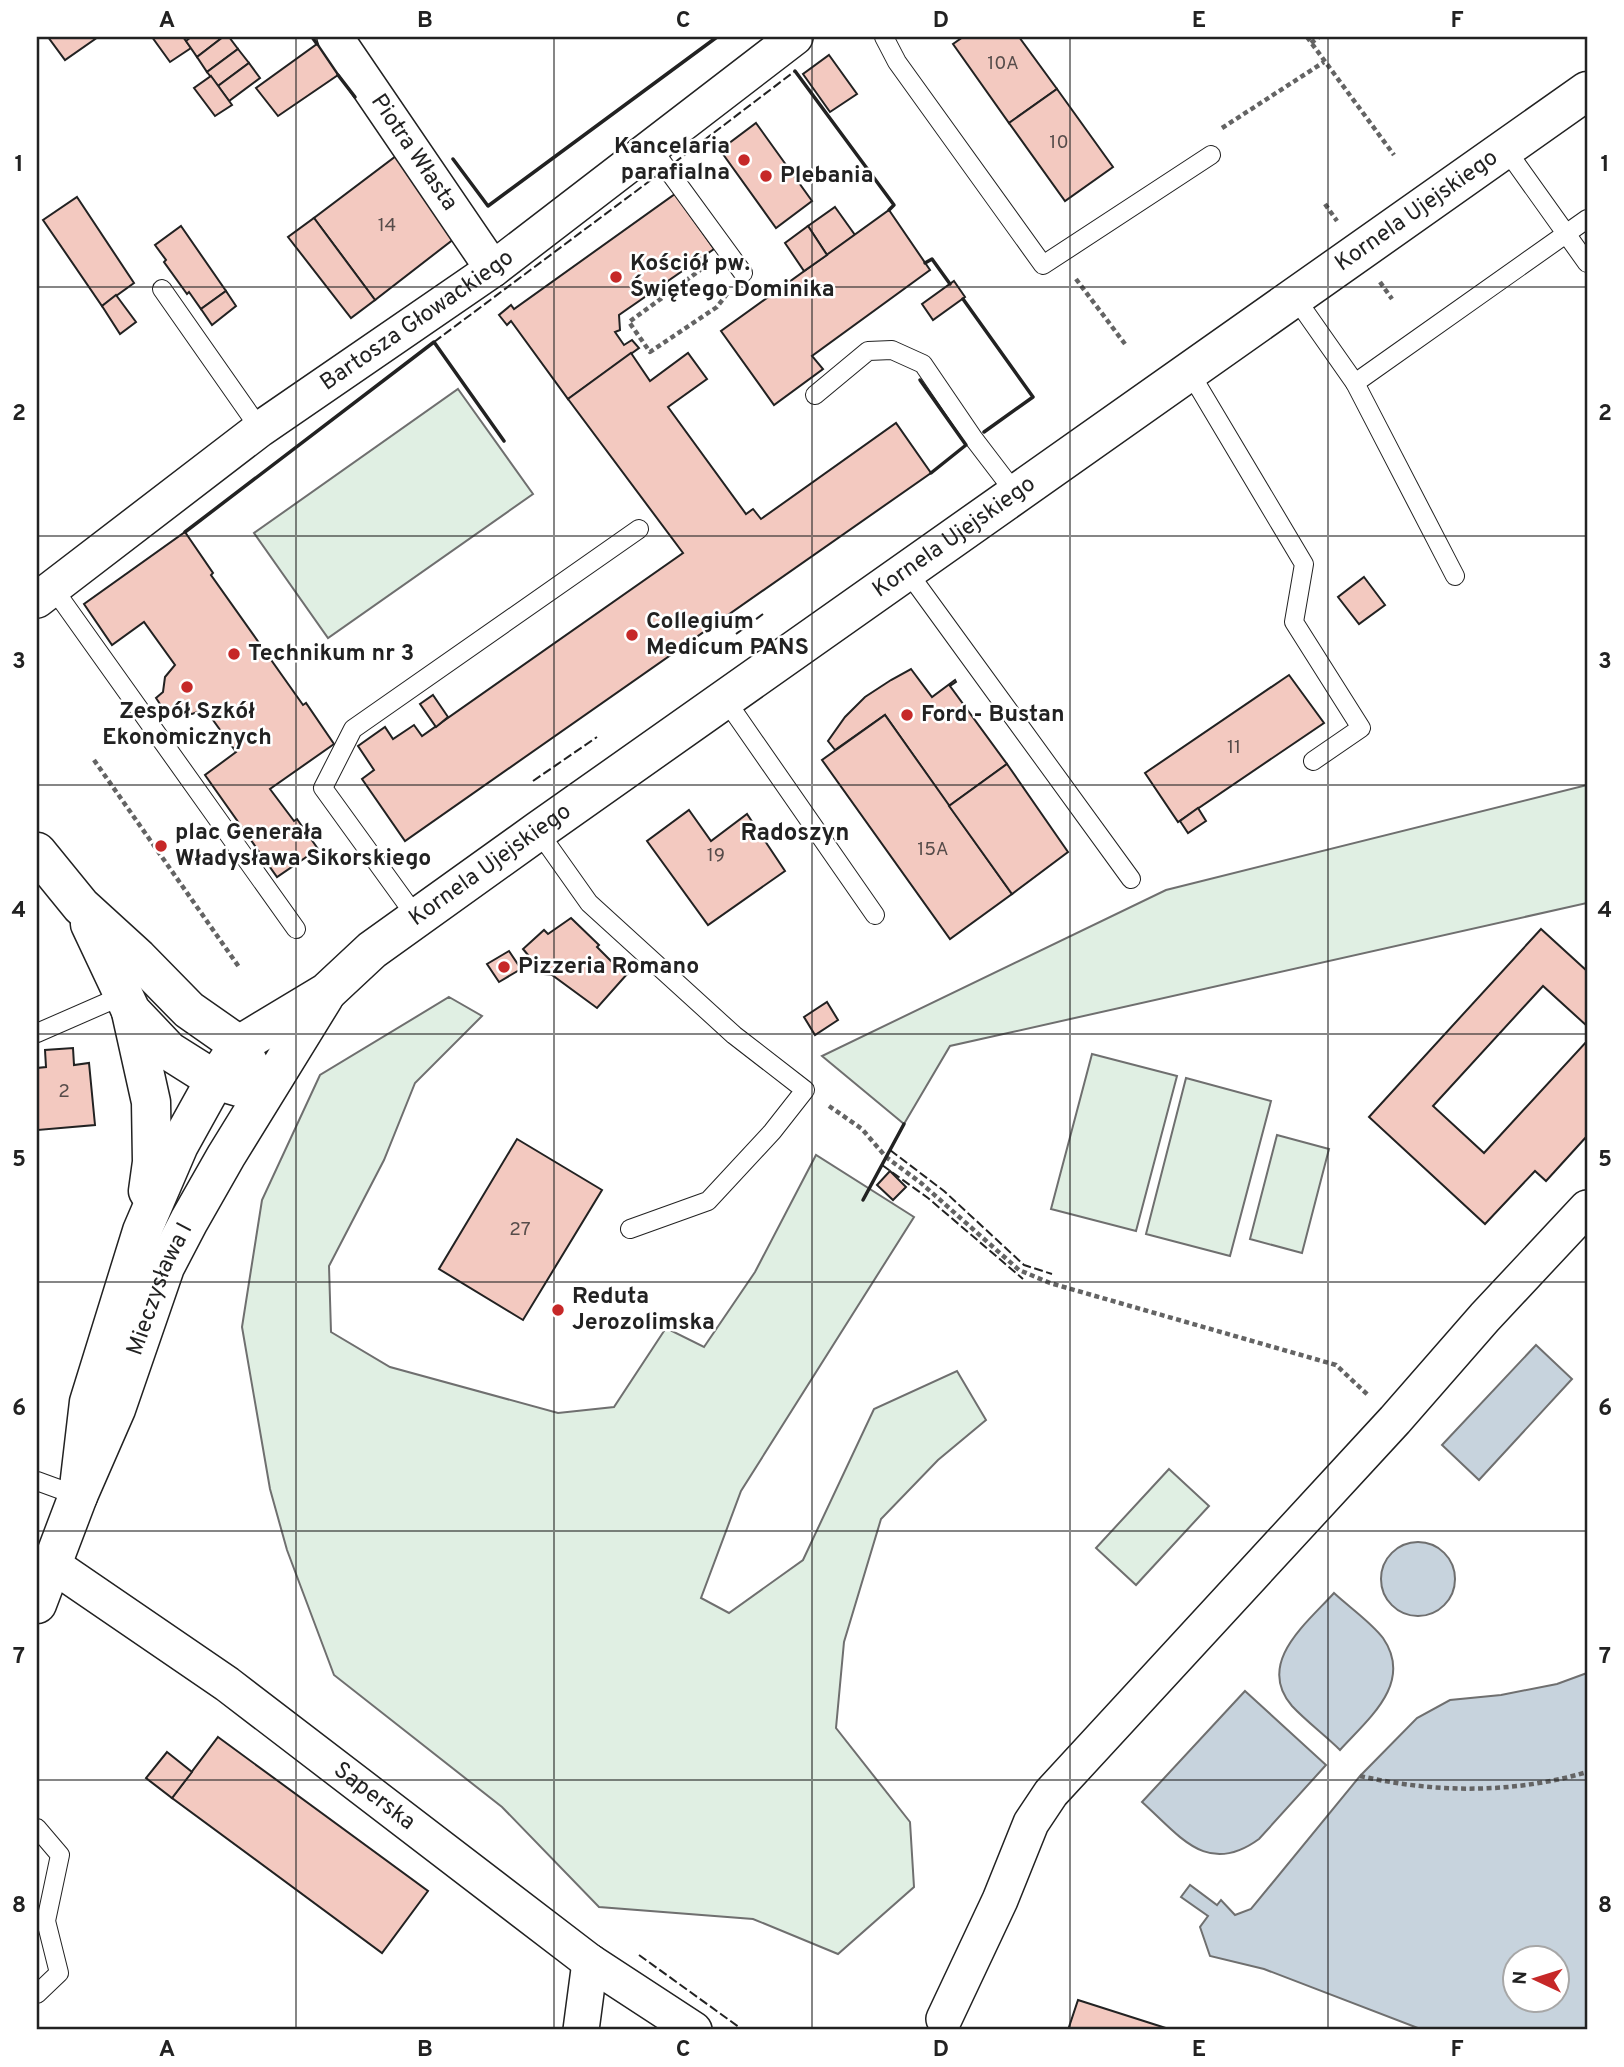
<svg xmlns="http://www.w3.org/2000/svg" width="1624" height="2067" font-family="Overpass,sans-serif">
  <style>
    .green { fill: #e0efe3; stroke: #6f6f6f; stroke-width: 2 }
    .water { fill: #c7d3dd; stroke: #6f6f6f; stroke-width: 2; fill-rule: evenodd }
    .building { fill: #f3c9c0; stroke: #222; stroke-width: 2 }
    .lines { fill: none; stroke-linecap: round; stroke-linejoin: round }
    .lane-casing { stroke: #222; stroke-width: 20 }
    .street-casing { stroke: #222; stroke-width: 38 }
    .secondary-casing { stroke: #222; stroke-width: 41 }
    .path { stroke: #646464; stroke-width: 4.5; stroke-dasharray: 5 3.5; stroke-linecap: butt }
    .lane { stroke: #fff; stroke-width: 18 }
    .street { stroke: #fff; stroke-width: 35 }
    .secondary { stroke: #fff; stroke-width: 38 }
    .fence { stroke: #222; stroke-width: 2; stroke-dasharray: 9 3.5; stroke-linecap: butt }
    .wall { stroke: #222; stroke-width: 3.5 }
    .grid { fill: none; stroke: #222; stroke-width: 2; stroke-opacity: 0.55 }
    .poi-dot { fill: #c62828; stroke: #fff; stroke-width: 2.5 }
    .labels { text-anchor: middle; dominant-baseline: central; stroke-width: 5; stroke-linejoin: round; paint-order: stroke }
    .number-label { font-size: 19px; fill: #564c4a }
    .poi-label { font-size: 23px; font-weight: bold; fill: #222; stroke: #fff; text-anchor: start }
    .street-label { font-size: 23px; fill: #222; stroke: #fff }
    .neighbourhood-label { font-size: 24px; font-weight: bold; fill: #222; stroke: #fff }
    .neatline { fill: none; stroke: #222; stroke-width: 2.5 }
    .grid-label { font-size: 23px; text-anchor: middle; font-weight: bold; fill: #222 }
  </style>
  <rect width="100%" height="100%" fill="#fff"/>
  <!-- green -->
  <g class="green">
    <polygon points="458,389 533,494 328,638 254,533"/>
    <polygon points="1587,785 1587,903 950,1046 904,1124 822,1056 1166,890"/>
    <polygon points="449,997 482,1016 415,1083 384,1160 329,1266 331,1332 390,1367 558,1413 614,1407 666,1328 704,1347 755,1272 816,1155 914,1217 741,1491 701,1598 729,1613 803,1560 874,1409 957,1371 986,1420 938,1460 881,1519 844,1642 836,1728 910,1822 914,1887 838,1954 753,1919 599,1907 502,1807 334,1675 287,1550 270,1489 242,1327 262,1200 320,1075"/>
    <polygon points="1092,1054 1177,1076 1136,1231 1051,1209"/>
    <polygon points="1186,1078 1271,1101 1230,1256 1146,1234"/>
    <polygon points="1277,1135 1329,1149 1302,1253 1250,1239"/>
    <polygon points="1169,1469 1209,1506 1136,1585 1096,1548"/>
  </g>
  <!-- water -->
  <g class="water">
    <polygon points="1536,1345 1572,1379 1479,1480 1442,1445"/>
    <circle cx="1418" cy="1579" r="37"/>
    <path d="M 1334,1593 C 1349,1607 1371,1622 1383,1638 C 1414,1683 1368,1719 1340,1750 C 1325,1735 1307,1722 1292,1706 C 1255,1663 1307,1623 1334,1593 Z"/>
    <path d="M 1587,1673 L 1587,2030 L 1423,2030 L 1264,1969 L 1210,1956 L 1200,1927 L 1208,1916 L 1181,1897 L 1190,1885 L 1217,1905 L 1221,1900 L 1235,1915 L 1251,1909 L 1360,1776 L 1417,1718 L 1450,1700 L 1501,1695 L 1557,1684 ZM 1558,1958 L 1558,2000 L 1516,2000 L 1516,1958 Z"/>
    <path d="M 1245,1691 L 1326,1765 L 1259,1839 C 1207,1877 1180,1836 1142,1802 Z"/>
  </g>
  <!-- building -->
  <g class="building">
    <polygon points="48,37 98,37 65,60"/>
    <polygon points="152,37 183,37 191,48 170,62"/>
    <polygon points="191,37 223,37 197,57 186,41"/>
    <polygon points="223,37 229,37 238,49 207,72 197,57"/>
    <polygon points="963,37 1019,37 1057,89 1009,123 953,44"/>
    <polygon points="317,44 338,75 278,116 256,88"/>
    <polygon points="238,49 249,63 218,86 207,72"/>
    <polygon points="829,55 857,94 830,112 803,74"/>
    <polygon points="249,63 260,78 229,101 218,86"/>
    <polygon points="211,76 232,105 215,116 194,88"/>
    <polygon points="1057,89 1113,167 1065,201 1009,123"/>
    <polygon points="756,123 812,201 776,228 720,150"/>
    <polygon points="400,153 459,235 375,300 314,218"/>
    <polygon points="675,194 714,249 619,315 620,330 615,332 624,345 632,340 639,348 568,399 511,321 507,325 499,315 511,305 514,309"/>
    <polygon points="77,197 134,283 102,306 43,220"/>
    <polygon points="835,207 855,235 827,255 808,226"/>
    <polygon points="889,210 930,270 812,356 823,369 774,405 721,331"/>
    <polygon points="314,218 375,300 351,318 288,237"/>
    <polygon points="181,226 226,291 201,309 189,292 187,294 164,262 166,260 155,245"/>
    <polygon points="808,226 827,255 804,271 785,243"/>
    <polygon points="954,281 965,297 933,320 922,304"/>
    <polygon points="226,291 236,306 212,325 201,309"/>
    <polygon points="116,295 136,322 120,334 102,306"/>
    <polygon points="631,353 650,381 688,353 707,379 668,407 746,514 753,509 761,519 896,423 931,473 405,841 362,779 374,770 358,746 385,727 393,739 414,725 422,736 683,553 568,399"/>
    <polygon points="185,532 213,573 211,575 303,705 306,703 334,744 270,789 294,821 297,819 318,849 277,877 205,775 236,752 205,709 192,714 176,711 168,716 156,698 163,692 165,677 175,665 144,622 112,645 84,604"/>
    <polygon points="1364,577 1385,605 1359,624 1338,597"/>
    <polygon points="911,669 932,697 955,680 956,682 950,686 1007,764 949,806 885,715 835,750 828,741 845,717 865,697 891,680"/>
    <polygon points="1289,675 1324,723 1178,822 1145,773"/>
    <polygon points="433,695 448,717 436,727 420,704"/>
    <polygon points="885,715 1012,894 950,939 822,760"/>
    <polygon points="1007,764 1068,852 1012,894 949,806"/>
    <polygon points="1198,808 1206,821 1188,833 1180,821"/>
    <polygon points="689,810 711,841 747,814 785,871 708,925 647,841"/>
    <polygon points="571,918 599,945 597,947 613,963 615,961 628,973 597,1008 552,975 544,974 523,949 544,930 548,934"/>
    <polygon points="1541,929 1587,971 1587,1026 1543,986 1433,1106 1484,1153 1587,1041 1587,1136 1546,1181 1535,1171 1485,1224 1369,1117"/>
    <polygon points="509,951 521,969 499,982 487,964"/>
    <polygon points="827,1002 838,1020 815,1035 804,1017"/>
    <polygon points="73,1048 74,1065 89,1063 95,1125 38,1130 37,1068 46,1067 45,1050"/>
    <polygon points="517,1139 602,1190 523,1320 439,1269"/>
    <polygon points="890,1171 906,1187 893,1200 877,1185"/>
    <polygon points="218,1737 428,1891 382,1953 172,1798"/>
    <polygon points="167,1752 192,1772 172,1798 146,1778"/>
    <polygon points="1078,2000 1172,2030 1068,2030"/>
  </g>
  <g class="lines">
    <defs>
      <g id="lane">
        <polyline points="884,37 897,62 1043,265 1211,155"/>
        <polyline points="651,147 743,273"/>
        <polyline points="1505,148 1587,263"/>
        <polyline points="162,289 260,429"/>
        <polyline points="1294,296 1355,383 1587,219"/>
        <polyline points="1189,371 1304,564 1294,622 1361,728 1313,761"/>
        <polyline points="1355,383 1455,576"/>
        <polyline points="815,395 868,351 892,350 923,364 974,439 1016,494"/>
        <polyline points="907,571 1131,879"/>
        <polyline points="53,588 296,929"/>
        <polyline points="725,699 875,915"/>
        <polyline points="538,831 589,903 734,1035 805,1090 772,1132 708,1201 630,1229"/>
        <polyline points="417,918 323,788 353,729 639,529"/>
        <polyline points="37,1033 124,995"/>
        <polyline points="37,1481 78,1496"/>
        <polyline points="37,1828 60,1855 46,1921 59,1973 37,1994"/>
      </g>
      <g id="street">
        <path id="s1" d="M 335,37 L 493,269"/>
        <path id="s2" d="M 37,600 L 260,429 L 493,269 L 795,37"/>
        <path id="s3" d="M 53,1565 L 227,1684 L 590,1962 L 694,2030"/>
        <polyline points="944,2019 1000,1900 1031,1823 1051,1793 1395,1420 1485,1317 1587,1208"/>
        <polyline points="581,2030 590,1962"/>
      </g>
      <g id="secondary">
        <polyline points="37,852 81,906 138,958 189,1010 239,1045 251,1068"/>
        <polyline points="90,924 131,1011 169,1051 215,1080 239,1087"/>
        <polyline points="131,1012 151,1102 152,1162 148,1191"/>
        <path id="s4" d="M 78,1496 L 89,1402 L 142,1231 L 179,1145 L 215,1080 L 239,1045 L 327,992 L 372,950 L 538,831 L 1587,91"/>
        <path id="s5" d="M 37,1604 L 78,1496 L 116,1409 L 165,1267 L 189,1221 L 226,1156 L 324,997"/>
      </g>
    </defs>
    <!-- lane casing -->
    <use href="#lane" class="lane-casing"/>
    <!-- street casing -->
    <use href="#street" class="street-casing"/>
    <!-- secondary casing -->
    <use href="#secondary" class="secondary-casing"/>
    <!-- path -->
    <g class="path">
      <polyline points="1307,37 1394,155"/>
      <polyline points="1311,43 1319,37"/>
      <polyline points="1222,128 1324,62"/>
      <polyline points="1325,204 1337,221"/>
      <polyline points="703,268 629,322 650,352 717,307 727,294"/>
      <polyline points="1076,279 1125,344"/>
      <polyline points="1380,282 1392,299"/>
      <polyline points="94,760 239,967"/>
      <polyline points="829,1106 862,1129 886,1157 921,1183 1019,1270 1050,1283 1336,1365 1369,1396"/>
      <path d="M 1360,1776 C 1435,1793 1513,1794 1587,1772"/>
    </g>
    <!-- lane -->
    <use href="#lane" class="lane"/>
    <!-- street -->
    <use href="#street" class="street"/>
    <!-- secondary -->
    <use href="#secondary" class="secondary"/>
    <!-- fence -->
    <g class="fence">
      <polyline points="674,163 795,71"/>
      <polyline points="434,342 659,174"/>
      <polyline points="736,634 763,614"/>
      <polyline points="533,781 597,737"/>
      <polyline points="890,1150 944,1191 1024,1265 1052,1274"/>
      <polyline points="882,1165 928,1198 1023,1279"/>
      <polyline points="639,1955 743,2030"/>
    </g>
    <!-- wall -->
    <g class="wall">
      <polyline points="312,37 317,44"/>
      <polyline points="795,71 894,205 889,210"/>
      <polyline points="338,75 355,97"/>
      <polyline points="453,159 488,206 717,37"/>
      <polyline points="925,263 932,259 950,284"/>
      <polyline points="963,299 1033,397 984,432"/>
      <polyline points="920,380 966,445 931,473"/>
      <polyline points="185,532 434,342 504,441"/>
      <polyline points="863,1200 904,1124"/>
    </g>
  </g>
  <!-- grid -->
  <path class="grid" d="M 296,37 L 296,2030M 554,37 L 554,2030M 812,37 L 812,2030M 1070,37 L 1070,2030M 1328,37 L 1328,2030M 37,287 L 1587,287M 37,536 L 1587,536M 37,785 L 1587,785M 37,1034 L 1587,1034M 37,1282 L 1587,1282M 37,1531 L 1587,1531M 37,1780 L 1587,1780"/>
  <!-- markers -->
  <g class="poi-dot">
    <circle cx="744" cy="160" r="7"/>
    <circle cx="766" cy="176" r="7"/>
    <circle cx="616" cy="277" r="7"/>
    <circle cx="632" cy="635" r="7"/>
    <circle cx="234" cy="654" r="7"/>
    <circle cx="187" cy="687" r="7"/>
    <circle cx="907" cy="715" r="7"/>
    <circle cx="161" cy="846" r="7"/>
    <circle cx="504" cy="967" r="7"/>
    <circle cx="558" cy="1310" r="7"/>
  </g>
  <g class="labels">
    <!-- number labels -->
    <g class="number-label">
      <text x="1003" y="64">10A</text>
      <text x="1059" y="143">10</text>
      <text x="387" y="226">14</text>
      <text x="1234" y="748">11</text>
      <text x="933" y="850">15A</text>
      <text x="716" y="856">19</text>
      <text x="64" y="1092">2</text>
      <text x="520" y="1230">27</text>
    </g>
    <!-- poi labels -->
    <g class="poi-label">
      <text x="730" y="147" text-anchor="end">Kancelaria<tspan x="730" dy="26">parafialna</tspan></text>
      <text x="780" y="176">Plebania</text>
      <text x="630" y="264">Kościół pw.<tspan x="630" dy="26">Świętego Dominika</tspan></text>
      <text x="646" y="622">Collegium<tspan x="646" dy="26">Medicum PANS</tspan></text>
      <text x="248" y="654">Technikum nr 3</text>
      <text x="187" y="712" text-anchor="middle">Zespół Szkół<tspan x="187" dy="26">Ekonomicznych</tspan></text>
      <text x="921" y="715">Ford - Bustan</text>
      <text x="175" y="833">plac Generała<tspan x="175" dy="26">Władysława Sikorskiego</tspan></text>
      <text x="518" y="967">Pizzeria Romano</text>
      <text x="572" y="1297">Reduta<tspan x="572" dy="26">Jerozolimska</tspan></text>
    </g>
    <!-- street labels -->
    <g class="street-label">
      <text stroke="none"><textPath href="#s1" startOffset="140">Piotra Własta</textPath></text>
      <text stroke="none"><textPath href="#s4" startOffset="1928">Kornela Ujejskiego</textPath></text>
      <text stroke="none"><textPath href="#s2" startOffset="472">Bartosza Głowackiego</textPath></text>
      <text stroke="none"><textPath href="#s4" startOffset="1362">Kornela Ujejskiego</textPath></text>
      <text stroke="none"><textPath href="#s4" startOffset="794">Kornela Ujejskiego</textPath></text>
      <text stroke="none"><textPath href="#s5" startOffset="338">Mieczysława I</textPath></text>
      <text stroke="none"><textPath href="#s3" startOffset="396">Saperska</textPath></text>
    </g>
    <!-- neighbourhood labels -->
    <g class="neighbourhood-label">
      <text x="795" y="834">Radoszyn</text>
    </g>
  </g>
  <!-- border -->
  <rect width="1624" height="2067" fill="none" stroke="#ffffff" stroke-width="77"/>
  <!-- north arrow -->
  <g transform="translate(1536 1979) rotate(274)"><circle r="33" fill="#ffffff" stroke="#a7a7a7" stroke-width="2"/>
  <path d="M0-5L12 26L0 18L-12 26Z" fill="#c62828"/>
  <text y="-10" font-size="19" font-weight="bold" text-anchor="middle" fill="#222222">N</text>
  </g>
  <rect x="38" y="38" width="1548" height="1990" class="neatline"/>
  <g class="grid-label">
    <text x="167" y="27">A</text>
    <text x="425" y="27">B</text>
    <text x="683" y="27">C</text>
    <text x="941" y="27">D</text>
    <text x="1199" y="27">E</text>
    <text x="1457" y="27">F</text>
    <text x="19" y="171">1</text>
    <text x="1605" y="171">1</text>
    <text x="19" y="420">2</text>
    <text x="1605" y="420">2</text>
    <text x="19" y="668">3</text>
    <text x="1605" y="668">3</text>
    <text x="19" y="917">4</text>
    <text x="1605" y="917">4</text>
    <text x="19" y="1166">5</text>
    <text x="1605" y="1166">5</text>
    <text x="19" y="1415">6</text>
    <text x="1605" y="1415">6</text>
    <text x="19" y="1663">7</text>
    <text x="1605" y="1663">7</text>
    <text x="19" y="1912">8</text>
    <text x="1605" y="1912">8</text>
    <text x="167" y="2056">A</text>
    <text x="425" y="2056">B</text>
    <text x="683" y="2056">C</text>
    <text x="941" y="2056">D</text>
    <text x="1199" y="2056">E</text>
    <text x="1457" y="2056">F</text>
  </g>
</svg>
